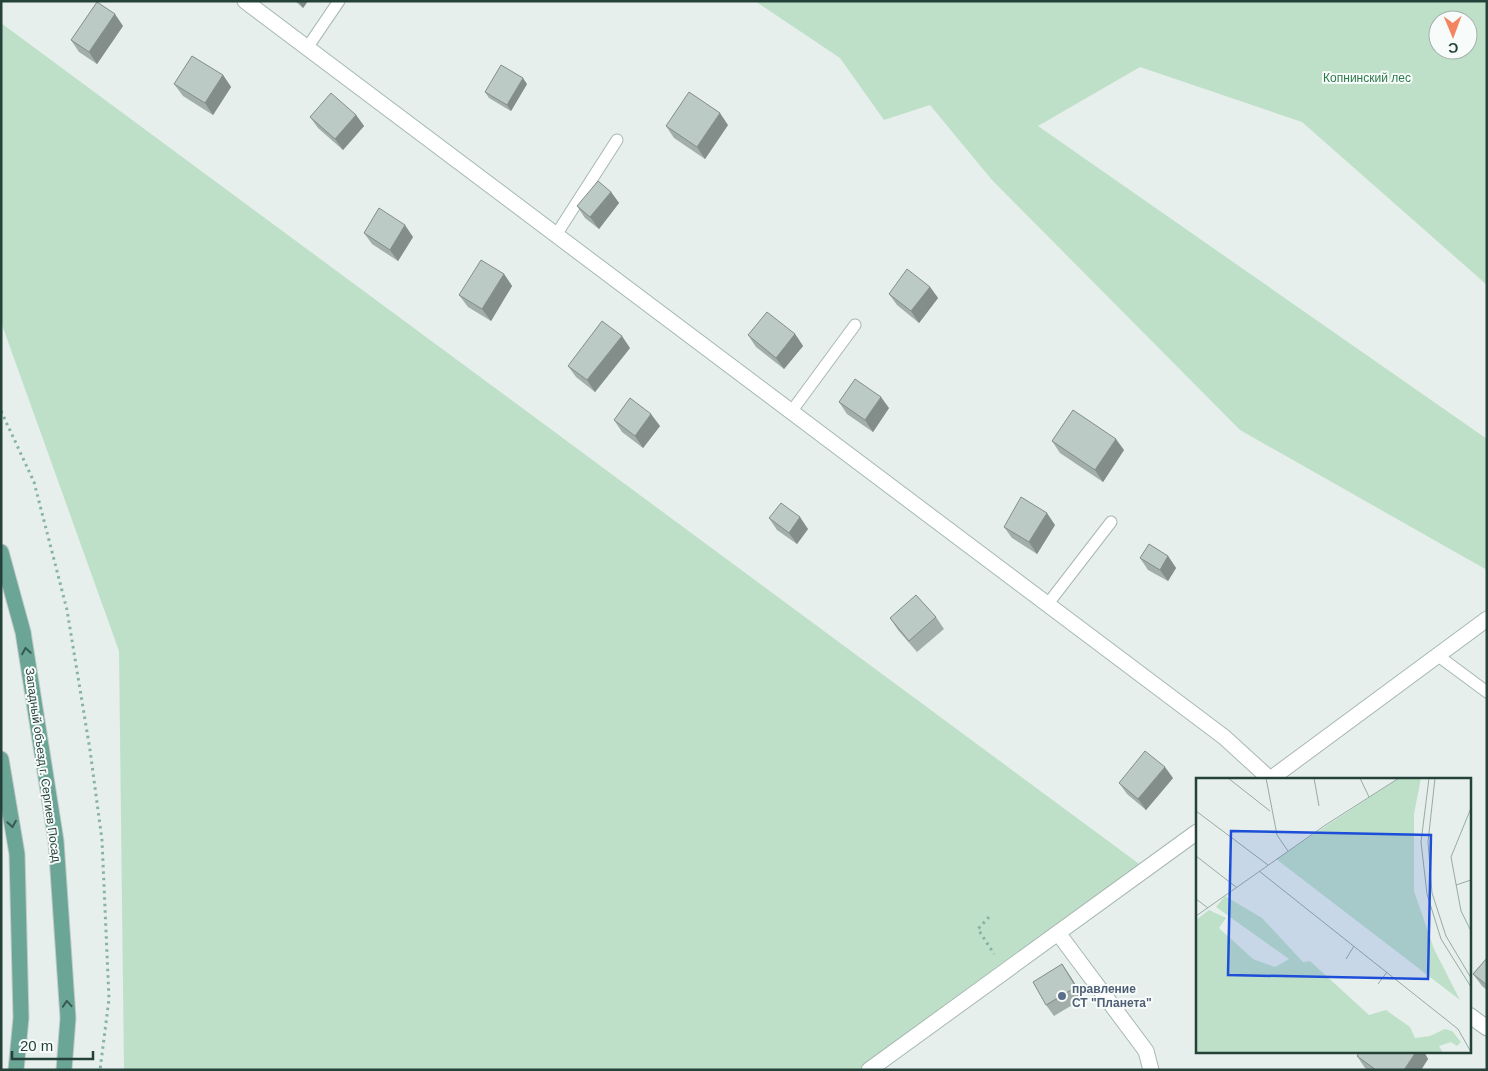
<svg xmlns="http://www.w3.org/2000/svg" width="1488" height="1071" font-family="Arial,sans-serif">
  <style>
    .green { fill: #bfe0c8; fill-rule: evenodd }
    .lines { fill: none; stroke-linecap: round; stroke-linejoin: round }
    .lane-casing { stroke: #a8b8b2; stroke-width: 13 }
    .street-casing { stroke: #a8b8b2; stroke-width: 17 }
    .primary-casing { stroke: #c2cac8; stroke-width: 17 }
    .path { stroke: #86b3a5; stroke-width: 3; stroke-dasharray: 2.5 4; stroke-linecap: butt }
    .lane { stroke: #fff; stroke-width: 11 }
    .street { stroke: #fff; stroke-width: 15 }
    .primary { stroke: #6aa596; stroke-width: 15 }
    .wall { fill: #a1aea9 }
    .shaded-wall { fill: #838d89 }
    .building { fill: #bbcac4; stroke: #838d89 }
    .oneway { stroke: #365b51 }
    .service-dot { fill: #5c6f8a; stroke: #f7fbf9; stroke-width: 2 }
    .labels { text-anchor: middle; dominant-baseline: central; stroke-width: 4; stroke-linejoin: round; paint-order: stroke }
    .park-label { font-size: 12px; fill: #2d7a4b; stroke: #f7fbf9 }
    .street-label { font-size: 12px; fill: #24423a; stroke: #f7fbf9 }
    .service-label { font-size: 12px; font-weight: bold; fill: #4e5e75; stroke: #f7fbf9; text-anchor: start }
    .inset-road { fill: none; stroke: #98aaa4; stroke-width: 1 }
    .view { fill: #1d4ed8; fill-opacity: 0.15; stroke: #1d4ed8; stroke-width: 2.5 }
    .inset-edge { fill: none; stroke: #24423a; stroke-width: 2.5 }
  </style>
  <rect width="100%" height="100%" fill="#e6efeb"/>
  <!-- green -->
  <g class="green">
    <path d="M 755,1 L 1487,1 L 1487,285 L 1302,122 L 1140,67 L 1038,126 L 1487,439 L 1487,570 L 1240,430 L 992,180 L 930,105 L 884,120 L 840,58 ZM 1438,20 L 1468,20 L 1468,50 L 1438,50 Z"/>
    <polygon points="1,23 1146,869 869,1070 124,1070 119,651 1,322"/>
  </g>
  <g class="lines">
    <defs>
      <g id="lane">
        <polyline points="307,48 339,1"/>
        <polyline points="556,235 617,140"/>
        <polyline points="791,412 855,325"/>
        <polyline points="1047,605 1111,522"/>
        <polyline points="1437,655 1487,692"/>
      </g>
      <g id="street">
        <polyline points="245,1 1224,737 1270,779"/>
        <polyline points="1269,780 1487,619"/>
        <polyline points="1058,933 1146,1051 1151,1070"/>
        <polyline points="1469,1015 1487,1028"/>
        <polyline points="869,1070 1197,832"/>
      </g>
      <g id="primary">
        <polyline points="1,552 23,632 56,841 68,1018 64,1070"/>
        <polyline points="1,759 17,854 21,1018 16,1070"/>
      </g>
    </defs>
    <!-- lane casing -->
    <use href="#lane" class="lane-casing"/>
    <!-- street casing -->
    <use href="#street" class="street-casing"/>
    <!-- primary casing -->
    <use href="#primary" class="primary-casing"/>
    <!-- path -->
    <g class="path">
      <polyline points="1,411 34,482 67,610 90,750 102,840 109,999 100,1070"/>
      <polyline points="989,917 978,929 994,954"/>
    </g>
    <!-- lane -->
    <use href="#lane" class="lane"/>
    <!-- street -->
    <use href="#street" class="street"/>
    <!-- primary -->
    <use href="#primary" class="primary"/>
  </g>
  <!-- wall -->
  <g class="wall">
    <polygon points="295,1 308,1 303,8"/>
    <polygon points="123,26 97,64 79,52 71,40"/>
    <polygon points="223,75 231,87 213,115 183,96 174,84"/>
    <polygon points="527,84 511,111 489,98 485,92"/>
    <polygon points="356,115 364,126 343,150 318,128 310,117"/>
    <polygon points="728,125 705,159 674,138 666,126"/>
    <polygon points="611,192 619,203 599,229 585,218 577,206"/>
    <polygon points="364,233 413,237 398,261 372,244"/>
    <polygon points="504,274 512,286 491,321 468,307 459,295"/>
    <polygon points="930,287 938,298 919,323 897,305 889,294"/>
    <polygon points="795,334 803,346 784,369 756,347 748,335"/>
    <polygon points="630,348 595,392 576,377 568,366"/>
    <polygon points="839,402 889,408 873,432 847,414"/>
    <polygon points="614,420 660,426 643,448 622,432"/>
    <polygon points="1052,441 1124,450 1103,482 1060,453"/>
    <polygon points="769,518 808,529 797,544 777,530"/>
    <polygon points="1055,525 1037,554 1012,538 1004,527"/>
    <polygon points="1168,556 1176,568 1168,581 1148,570 1140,558"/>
    <polygon points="936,617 944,629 917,652 898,630 890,618"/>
    <polygon points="1173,778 1146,810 1127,794 1119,783"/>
    <polygon points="1487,958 1487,990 1482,986 1473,974"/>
    <polygon points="1062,964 1070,976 1084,998 1054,1016 1046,1005"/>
    <polygon points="1360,1052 1424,1052 1428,1059 1421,1070 1367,1070 1365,1068 1357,1056"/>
  </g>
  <!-- shaded-wall -->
  <g class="shaded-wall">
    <polygon points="298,1 308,1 303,8"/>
    <polygon points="115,14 123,26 97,64 89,52"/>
    <polygon points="223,75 231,87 213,115 205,103"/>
    <polygon points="523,78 527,84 511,111 507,105"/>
    <polygon points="720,113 728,125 705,159 697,147"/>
    <polygon points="356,115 364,126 343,150 335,139"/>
    <polygon points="611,192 619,203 599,229 590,217"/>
    <polygon points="405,225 413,237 398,261 390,250"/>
    <polygon points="504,274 512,286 491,321 482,309"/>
    <polygon points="930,287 938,298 919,323 911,311"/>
    <polygon points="795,334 803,346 784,369 776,358"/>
    <polygon points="622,336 630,348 595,392 587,380"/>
    <polygon points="881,397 889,408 873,432 865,420"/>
    <polygon points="651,414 660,426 643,448 635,436"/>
    <polygon points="1116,439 1124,450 1103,482 1095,470"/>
    <polygon points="1047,513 1055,525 1037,554 1029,542"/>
    <polygon points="800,517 808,529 797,544 789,533"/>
    <polygon points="1168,556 1176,568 1168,581 1160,570"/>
    <polygon points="1165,767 1173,778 1146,810 1138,799"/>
    <polygon points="1469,933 1472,937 1469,941"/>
    <polygon points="1062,964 1070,976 1084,998 1076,987"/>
    <polygon points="1416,1052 1424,1052 1428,1059 1421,1070 1404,1070"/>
  </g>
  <!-- building -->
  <g class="building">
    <polygon points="97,2 115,14 89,52 71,40"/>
    <polygon points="192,56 223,75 205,103 174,84"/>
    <polygon points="501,65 523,78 507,105 485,92"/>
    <polygon points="689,92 720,113 697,147 666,126"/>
    <polygon points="331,93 356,115 335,139 310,117"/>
    <polygon points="598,181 611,192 590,217 577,206"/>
    <polygon points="379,208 405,225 390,250 364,233"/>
    <polygon points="481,260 504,274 482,309 459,295"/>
    <polygon points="907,269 930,287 911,311 889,294"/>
    <polygon points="767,312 795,334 776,358 748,335"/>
    <polygon points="602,321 622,336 587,380 568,366"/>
    <polygon points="855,379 881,397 865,420 839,402"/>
    <polygon points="630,398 651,414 635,436 614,420"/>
    <polygon points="1073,410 1116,439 1095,470 1052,441"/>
    <polygon points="1021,497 1047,513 1029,542 1004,527"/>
    <polygon points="781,503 800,517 789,533 769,518"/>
    <polygon points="1149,544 1168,556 1160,570 1140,558"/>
    <polygon points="916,595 936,617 909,641 890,618"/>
    <polygon points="1145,751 1165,767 1138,799 1119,783"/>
    <polygon points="1487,958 1487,985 1473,974"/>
    <polygon points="1062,964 1076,987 1046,1005 1033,982"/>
    <polygon points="1360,1052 1416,1052 1404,1070 1376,1070 1357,1056"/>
  </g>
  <!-- one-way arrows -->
  <defs><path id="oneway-chevron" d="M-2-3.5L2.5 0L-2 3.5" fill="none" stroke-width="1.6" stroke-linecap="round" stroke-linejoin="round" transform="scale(1.25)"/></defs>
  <g class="oneway">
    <use href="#oneway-chevron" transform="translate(26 651) rotate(-99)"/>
    <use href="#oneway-chevron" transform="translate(12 824) rotate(81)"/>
    <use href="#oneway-chevron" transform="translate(67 1004) rotate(-94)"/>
  </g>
  <!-- markers -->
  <circle class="service-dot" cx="1062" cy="996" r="5"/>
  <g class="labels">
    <!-- park labels -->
    <g class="park-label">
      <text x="1367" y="78">Копнинский лес</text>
    </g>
    <!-- street labels -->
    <g class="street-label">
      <text transform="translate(43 765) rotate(82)">Западный объезд г. Сергиев Посад</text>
    </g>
    <!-- service labels -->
    <g class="service-label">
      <text x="1072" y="989">правление<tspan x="1072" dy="14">СТ "Планета"</tspan></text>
    </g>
  </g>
  <!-- overview -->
  <g transform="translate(1196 778)">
    <rect width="275" height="275" fill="#e6efeb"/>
    <path d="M 203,0 L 225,0 L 218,36 L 218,113 L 238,171 L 264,222 L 80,81 ZM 29,118 L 66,140 L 107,184 L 114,183 L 173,237 L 190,232 L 214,249 L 219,260 L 234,258 L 249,251 L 256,253 L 265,264 L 261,268 L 255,264 L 243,268 L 247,275 L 0,275 L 0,142 L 13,132 L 30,140 L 23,150 L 57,181 L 79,189 L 93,181 L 20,129 Z" fill="#bfe0c8"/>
    <path class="inset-road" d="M 32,0 L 74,33M 70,0 L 81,57 L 92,73M 118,0 L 123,28M 164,0 L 173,19M 233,0 L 225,64 L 231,116 L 245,161 L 275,209M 239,0 L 232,64 L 236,115 L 250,158 L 275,200M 275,30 L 255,79 L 265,133 L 275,153M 0,33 L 72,87M 0,78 L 40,109M 63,93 L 262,251 L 275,274M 260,107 L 275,102M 0,121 L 12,130M 0,138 L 128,48 L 203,0M 150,181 L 158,168M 182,206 L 191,194"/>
    <path class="view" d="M 35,53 L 235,57 L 232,201 L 32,197 Z"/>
    <rect width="275" height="275" class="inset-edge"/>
  </g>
  <!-- border -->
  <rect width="1488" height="1071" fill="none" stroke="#24423a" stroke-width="5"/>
  <!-- north arrow -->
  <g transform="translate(1453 35) rotate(179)"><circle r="24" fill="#f7fbf9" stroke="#a3b1ad"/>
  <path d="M0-4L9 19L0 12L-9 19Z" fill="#f4845f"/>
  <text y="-8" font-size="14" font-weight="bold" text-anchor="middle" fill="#24423a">С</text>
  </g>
  <!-- scale -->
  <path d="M12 1051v8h81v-8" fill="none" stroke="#24423a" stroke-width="2.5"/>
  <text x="20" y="1051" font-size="15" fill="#24423a" stroke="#f7fbf9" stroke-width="4" paint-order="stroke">20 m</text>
</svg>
